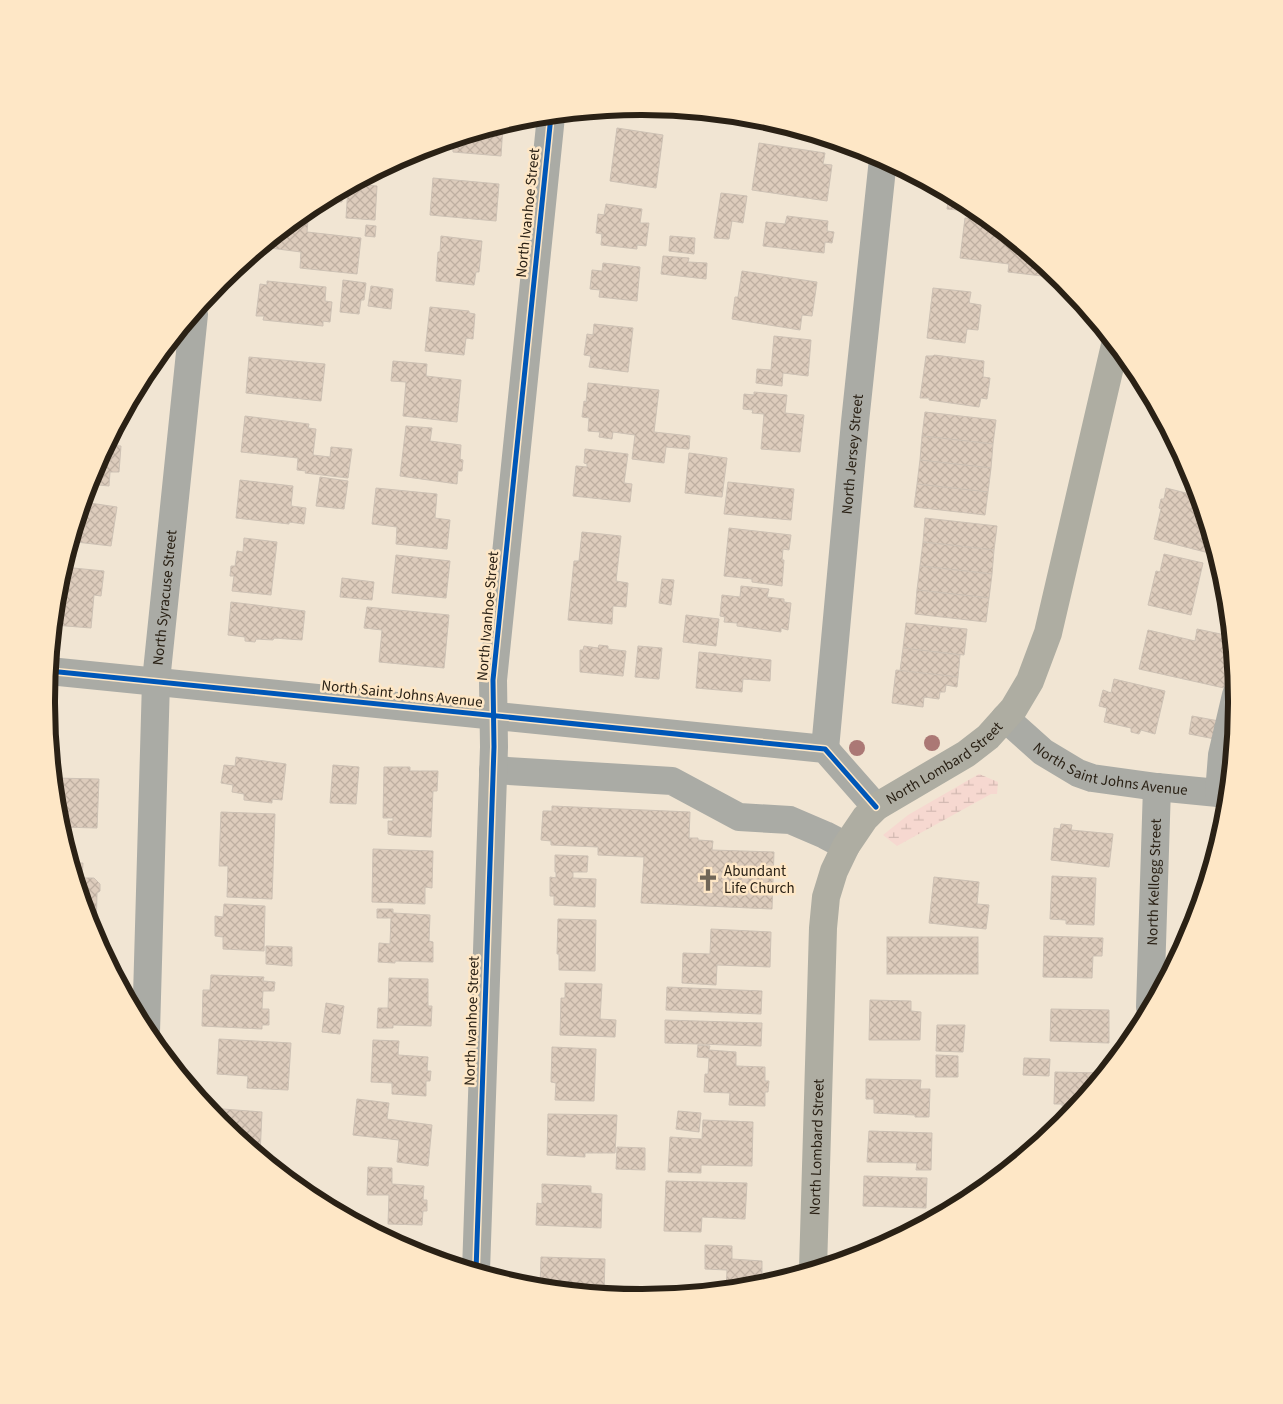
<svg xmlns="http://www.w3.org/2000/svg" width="1283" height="1404" font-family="'Source Sans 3',sans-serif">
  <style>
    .wetland { fill: url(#wetland-marsh) }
    .building { fill: url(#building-cross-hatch); stroke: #cdc1b4 }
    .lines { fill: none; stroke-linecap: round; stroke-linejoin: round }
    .minor { stroke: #aaaba5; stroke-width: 28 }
    .major { stroke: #aeada2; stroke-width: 28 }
    .cycleway-casing { stroke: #fee7c6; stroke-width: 8 }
    .cycleway { stroke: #0057b8; stroke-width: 5 }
    .tree { fill: #ab7875 }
    .labels { text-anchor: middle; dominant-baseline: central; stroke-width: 5; stroke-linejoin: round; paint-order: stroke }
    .street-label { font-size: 15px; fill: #2a2115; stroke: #fee7c6 }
    .poi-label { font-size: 15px; fill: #2a2115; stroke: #fee7c6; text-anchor: start }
    .rim { fill: none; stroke: #2a2115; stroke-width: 6 }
  </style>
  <defs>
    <pattern id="wetland-marsh" width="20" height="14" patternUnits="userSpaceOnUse" patternTransform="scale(1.25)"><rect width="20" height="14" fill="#f6d8d0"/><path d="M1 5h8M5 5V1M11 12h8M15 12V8" fill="none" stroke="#d3b9b2"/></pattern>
    <pattern id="building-cross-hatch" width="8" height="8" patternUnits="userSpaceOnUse" patternTransform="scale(1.25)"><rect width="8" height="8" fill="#ddccbc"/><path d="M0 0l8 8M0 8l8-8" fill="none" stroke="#beafa1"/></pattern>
  </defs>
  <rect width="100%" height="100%" fill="#f1e5d3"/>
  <!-- wetland -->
  <polygon class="wetland" points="979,774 998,782 997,794 991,794 897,846 883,835 908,815"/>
  <!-- building -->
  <g class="building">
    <polygon points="642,107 703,113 703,116 631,108"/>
    <polygon points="503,125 501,156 453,152 453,143 447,143"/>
    <polygon points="617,128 663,135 656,188 610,181"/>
    <polygon points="759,143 825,153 823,164 832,165 827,201 752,190"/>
    <polygon points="433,178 499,184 496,221 430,215"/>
    <polygon points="353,184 377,186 375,220 346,218 348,187"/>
    <polygon points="343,190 342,202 323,201"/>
    <polygon points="721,193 747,196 743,223 732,221 729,239 714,238"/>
    <polygon points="949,195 972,207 979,212 947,209"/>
    <polygon points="606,204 642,209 640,223 649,223 646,246 637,245 637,249 601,245 602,234 596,233 598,214 604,215"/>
    <polygon points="787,216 828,221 827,231 834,232 832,243 825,242 824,253 763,246 766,222 785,224"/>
    <polygon points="965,218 980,219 980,226 999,229 1043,265 1042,276 1008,272 1009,264 960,258"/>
    <polygon points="297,219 308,220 307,232 361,238 357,274 300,268 301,252 270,248 271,240"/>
    <polygon points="366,225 376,226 375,237 365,236"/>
    <polygon points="441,236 482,241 479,272 476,272 474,285 436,281 438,252 440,252"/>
    <polygon points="670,236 695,238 694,254 669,251"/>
    <polygon points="663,256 689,258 688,262 707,263 706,279 661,274"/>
    <polygon points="603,263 640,267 637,301 599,297 600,290 590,289 592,270 602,271"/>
    <polygon points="742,271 817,282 812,316 802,315 800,330 732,319 735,297 738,297"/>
    <polygon points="343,280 366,283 364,300 361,300 359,314 340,312"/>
    <polygon points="267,281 326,287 325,301 332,302 330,322 323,321 323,326 263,320 264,316 256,316 260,284 267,285"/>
    <polygon points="371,286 393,289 391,309 368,306"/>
    <polygon points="933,288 971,292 969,303 981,305 978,330 967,329 965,343 927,338"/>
    <polygon points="430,307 469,311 469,313 475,314 473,339 466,338 464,355 425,351"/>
    <polygon points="594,324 633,328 628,372 589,367 591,356 584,355 587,334 593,335"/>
    <polygon points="774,336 811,340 808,376 783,373 782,386 756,383 757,369 771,370"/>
    <polygon points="934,355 984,361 983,377 990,378 987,399 981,398 979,407 929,400 929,398 920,398 926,356 933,356"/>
    <polygon points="249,357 325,364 321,401 246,393"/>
    <polygon points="393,361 427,364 426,376 461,380 457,422 403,416 406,382 391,381"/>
    <polygon points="588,383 659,390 654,432 690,436 689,449 666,447 664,463 632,459 635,435 613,432 612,439 599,437 600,432 588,431 589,418 582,417 584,401 586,402"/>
    <polygon points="754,392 787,395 785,413 804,415 800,452 761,449 764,414 752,413 753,410 743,409 744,394 754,395"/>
    <polygon points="925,412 996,420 993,444 922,436"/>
    <polygon points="245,416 309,424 308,428 316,429 313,455 330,457 331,447 352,449 348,478 305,473 306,471 297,470 298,458 241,452"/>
    <polygon points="406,426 432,428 430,441 461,445 460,459 463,460 462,471 458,471 457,484 400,476"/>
    <polygon points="922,436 993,444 991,468 920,460"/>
    <polygon points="107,445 121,446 119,472 110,472 109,486 89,484 92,474"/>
    <polygon points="1176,446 1184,460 1174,458"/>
    <polygon points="585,449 628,454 624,483 632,484 630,502 573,496 576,466 587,467 587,464 584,463"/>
    <polygon points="689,453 727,458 722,497 685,493"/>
    <polygon points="920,460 991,468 988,492 917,484"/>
    <polygon points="320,477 348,481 344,509 316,506"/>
    <polygon points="240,480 293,486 291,506 306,508 304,524 289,522 289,524 236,518"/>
    <polygon points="728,482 794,489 791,520 724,514"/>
    <polygon points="917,484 988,492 985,515 914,507"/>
    <polygon points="376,488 437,494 435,518 450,520 447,549 396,544 397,527 372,524"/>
    <polygon points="1166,488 1198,496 1202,509 1201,512 1203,512 1214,549 1213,554 1154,539 1161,509 1159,508 1161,499 1164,499"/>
    <polygon points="83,502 117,507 111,546 76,542 78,528 75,528"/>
    <polygon points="925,518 997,526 994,550 923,542"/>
    <polygon points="729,528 791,535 789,550 783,549 782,560 784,560 782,586 752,582 752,579 724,576"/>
    <polygon points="582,532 621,536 616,581 628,583 626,607 613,606 612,624 568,620 574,561 579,561"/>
    <polygon points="244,538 277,542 271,595 232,591 234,576 230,576 231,566 235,566 237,551 243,552"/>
    <polygon points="923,542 994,550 992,574 920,566"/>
    <polygon points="71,543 73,543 72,547 77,547 76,557 71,557 70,561 65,561"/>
    <polygon points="1164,554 1203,563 1191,615 1148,605 1156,571 1160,572"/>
    <polygon points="396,555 450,561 446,598 392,593"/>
    <polygon points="920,566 992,574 989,598 917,590"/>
    <polygon points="63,567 104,571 101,596 94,595 91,628 54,625 58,586"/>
    <polygon points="342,578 374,582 372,600 340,597"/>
    <polygon points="662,579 674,580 671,605 659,603"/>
    <polygon points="741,586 769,589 767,597 784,599 784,602 791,603 788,630 781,628 781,632 737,626 737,623 724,622 725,617 720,616 722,595 740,597"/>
    <polygon points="917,590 989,598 986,622 915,614"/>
    <polygon points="231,602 305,611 302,640 274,638 273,640 256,639 255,642 245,641 245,637 228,635"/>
    <polygon points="367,607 449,615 444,668 379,662 382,630 364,628"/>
    <polygon points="686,615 719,619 716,646 683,642"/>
    <polygon points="906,623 967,629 964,655 903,648"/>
    <polygon points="1197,629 1230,636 1232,655 1224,688 1139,669 1148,630 1195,641"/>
    <polygon points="599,645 608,646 608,649 626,651 623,676 580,672 580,650 583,650 584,646 598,648"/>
    <polygon points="638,646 662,648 659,679 635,677"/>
    <polygon points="903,648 960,655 958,677 900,671"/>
    <polygon points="699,652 771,660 770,681 743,679 742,692 696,688"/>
    <polygon points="896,670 958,677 957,687 946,685 945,692 940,692 939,699 924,697 923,707 892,703"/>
    <polygon points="1114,679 1165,691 1155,734 1141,730 1139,734 1131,732 1131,728 1104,722 1107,708 1099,706 1103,690 1111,693"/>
    <polygon points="1192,716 1219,721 1215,739 1189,734"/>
    <polygon points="236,757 286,764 282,800 272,799 272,803 244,800 244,794 232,792 233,785 221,783 224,765 235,766"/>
    <polygon points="333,765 359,767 356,804 330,803"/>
    <polygon points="384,767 410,767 410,771 438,771 437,791 433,791 431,837 392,835 388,834 388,821 393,821 393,818 383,818"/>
    <polygon points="54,778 99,779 97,828 60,827 60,794 55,794"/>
    <polygon points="552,806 690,812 689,838 698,838 698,840 713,841 712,850 774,852 772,909 641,903 644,857 598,855 598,847 551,845 551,841 541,840 543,811 552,811"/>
    <polygon points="221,812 275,814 272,899 227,897 228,866 219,866"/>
    <polygon points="1061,824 1072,825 1071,830 1113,834 1109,867 1051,860 1054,828 1060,829"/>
    <polygon points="1209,847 1217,847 1210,869 1209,869"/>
    <polygon points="373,849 433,851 432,888 425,887 425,904 372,902"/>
    <polygon points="555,855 588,856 587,872 573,872 573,878 596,879 595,907 554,905 554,896 550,896 550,877 556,878 556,872 555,872"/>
    <polygon points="71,863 83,863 82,878 94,878 100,884 100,891 97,893 96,934 94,933 91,930"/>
    <polygon points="1052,876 1096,878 1094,925 1066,924 1066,920 1050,919"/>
    <polygon points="934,877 979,882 977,904 989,905 986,929 929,923"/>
    <polygon points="224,904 265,906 264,951 223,949 223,937 215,936 215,916 223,917"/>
    <polygon points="377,909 393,909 393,913 430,915 429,941 433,942 433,962 395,961 395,963 378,962 379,943 390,944 391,918 377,918"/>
    <polygon points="558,919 596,920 595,971 559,970 559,954 557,954"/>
    <polygon points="711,929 771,932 770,967 717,965 716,985 682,983 683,953 710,954"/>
    <polygon points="1044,936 1103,938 1102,956 1093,956 1092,978 1043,977"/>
    <rect x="887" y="937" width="91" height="37"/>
    <polygon points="266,946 292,947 292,966 266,964"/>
    <polygon points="211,975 264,977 263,981 275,982 274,991 263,991 262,1009 269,1009 269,1025 262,1025 262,1029 202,1026 203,990 210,990"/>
    <polygon points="389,978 428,979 428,1006 432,1006 431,1026 393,1025 393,1028 377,1028 378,1008 388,1008"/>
    <polygon points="565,983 602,984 600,1019 616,1020 615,1037 560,1035 561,998 565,998"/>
    <polygon points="667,987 762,991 761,1014 666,1010"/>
    <polygon points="870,1000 911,1001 911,1011 921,1012 920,1040 869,1040"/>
    <polygon points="326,1003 344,1006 340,1034 322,1032"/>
    <polygon points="1051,1009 1109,1010 1109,1043 1050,1041"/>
    <polygon points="665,1020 762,1023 761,1046 665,1043"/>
    <polygon points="937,1025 965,1025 963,1052 936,1051"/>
    <polygon points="219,1039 291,1043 288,1090 247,1088 248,1076 217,1074"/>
    <polygon points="373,1040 399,1041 398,1055 428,1057 427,1071 431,1071 430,1081 426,1081 426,1096 392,1094 392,1083 371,1082"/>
    <polygon points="698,1045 710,1046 709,1050 736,1052 736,1066 765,1067 765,1081 769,1081 768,1092 765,1092 765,1106 729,1105 730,1093 704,1092 705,1074 708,1074 709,1058 697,1057"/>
    <polygon points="552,1047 596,1049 594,1101 555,1100 556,1083 551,1082"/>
    <polygon points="936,1055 958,1056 958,1077 936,1077"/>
    <polygon points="1024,1058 1050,1059 1049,1076 1023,1075"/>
    <polygon points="1055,1072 1103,1073 1076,1107 1062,1106 1062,1104 1054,1104"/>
    <polygon points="866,1079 921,1080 920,1089 930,1089 929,1117 915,1117 915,1115 874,1113 874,1099 866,1099"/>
    <polygon points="357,1099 389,1103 387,1119 432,1125 428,1166 397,1162 399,1140 353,1135"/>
    <polygon points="210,1108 262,1112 260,1155 220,1123"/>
    <polygon points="678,1111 701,1113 699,1132 676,1129"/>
    <polygon points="548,1114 617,1115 615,1153 585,1153 585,1157 547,1155"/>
    <polygon points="703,1120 753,1122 752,1166 701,1165 701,1173 668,1172 670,1137 702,1139"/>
    <polygon points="869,1131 932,1133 931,1170 916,1170 917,1163 867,1162"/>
    <polygon points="617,1147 645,1148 645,1170 616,1169"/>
    <polygon points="273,1166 287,1167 286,1177"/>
    <polygon points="368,1167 392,1168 392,1184 424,1186 423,1200 427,1200 427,1211 423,1211 422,1225 388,1224 389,1195 367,1195"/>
    <polygon points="864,1176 927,1178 926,1208 863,1206"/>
    <polygon points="666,1181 747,1183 745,1219 702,1217 701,1232 664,1231"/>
    <polygon points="542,1184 591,1186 591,1193 602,1194 601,1228 536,1225 537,1203 542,1204"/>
    <polygon points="387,1238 406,1238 406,1243 421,1243 420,1254"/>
    <polygon points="705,1245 732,1246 732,1259 762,1261 762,1275 766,1275 765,1283 757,1286 726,1289 727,1270 705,1269"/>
    <polygon points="541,1257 605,1259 604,1293 540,1287"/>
  </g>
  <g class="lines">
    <!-- minor -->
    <g class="minor">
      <polyline points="49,671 825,749 876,807"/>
      <path id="s1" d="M 1005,718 L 1043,752 L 1078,773 L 1092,778 L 1157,787 L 1228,794"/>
      <path id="s2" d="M 825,749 L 855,422 L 883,159"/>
      <polyline points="493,770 672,781 739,817 790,820 825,835 846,846"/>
      <polyline points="1219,793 1222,755 1236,695"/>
      <path id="s3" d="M 1150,1007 L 1157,787"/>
      <path id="s4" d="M 146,1032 L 156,681 L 194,314"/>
      <polyline points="476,1271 494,747 493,680 551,116"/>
    </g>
    <!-- major -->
    <path class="major" id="s5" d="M 813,1269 L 823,928 L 826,897 L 834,871 L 846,846 L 865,818 L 876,807 L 966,754 L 988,737 L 1014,708 L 1030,681 L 1048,633 L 1115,345"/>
    <defs>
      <g id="cycleway">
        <polyline points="49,671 825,749 876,807"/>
        <polyline points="476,1271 494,747 493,680 551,116"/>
      </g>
    </defs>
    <!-- cycleway casing -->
    <use href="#cycleway" class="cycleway-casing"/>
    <!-- cycleway -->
    <use href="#cycleway" class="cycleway"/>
  </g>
  <!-- trees -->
  <g class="tree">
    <circle cx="932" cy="743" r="8"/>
    <circle cx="857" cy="748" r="8"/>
  </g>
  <!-- icons -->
  <defs>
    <symbol id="church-bare" viewBox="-9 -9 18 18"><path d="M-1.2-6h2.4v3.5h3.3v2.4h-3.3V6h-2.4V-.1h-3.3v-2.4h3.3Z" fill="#706658" stroke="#fee7c6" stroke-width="2.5" paint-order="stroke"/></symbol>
  </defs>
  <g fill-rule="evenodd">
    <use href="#church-bare" x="692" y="864" width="32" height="32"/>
  </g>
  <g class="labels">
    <!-- street labels -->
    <g class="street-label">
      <text transform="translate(528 213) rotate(-84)">North Ivanhoe Street</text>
      <text stroke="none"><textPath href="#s2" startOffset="296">North Jersey Street</textPath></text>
      <text stroke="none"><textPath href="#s4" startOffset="435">North Syracuse Street</textPath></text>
      <text transform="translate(488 616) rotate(-85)">North Ivanhoe Street</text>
      <text transform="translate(402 694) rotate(6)">North Saint Johns Avenue</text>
      <text stroke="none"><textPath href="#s5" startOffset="558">North Lombard Street</textPath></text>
      <text stroke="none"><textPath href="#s1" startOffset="122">North Saint Johns Avenue</textPath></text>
      <text stroke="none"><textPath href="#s3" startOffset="125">North Kellogg Street</textPath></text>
      <text transform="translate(472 1021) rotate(-88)">North Ivanhoe Street</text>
      <text stroke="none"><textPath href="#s5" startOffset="122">North Lombard Street</textPath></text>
    </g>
    <!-- poi labels -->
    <g class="poi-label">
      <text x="724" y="871">Abundant<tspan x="724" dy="17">Life Church</tspan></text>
    </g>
  </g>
  <!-- crop -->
  <path d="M0 0H1283V1404H0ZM641 115H642A586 586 0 0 1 1228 701V703A586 586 0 0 1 642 1289H641A586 586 0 0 1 55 703V701A586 586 0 0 1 641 115Z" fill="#fee7c6" fill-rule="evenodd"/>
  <path class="rim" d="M641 115H642A586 586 0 0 1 1228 701V703A586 586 0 0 1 642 1289H641A586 586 0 0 1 55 703V701A586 586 0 0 1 641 115Z"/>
</svg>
